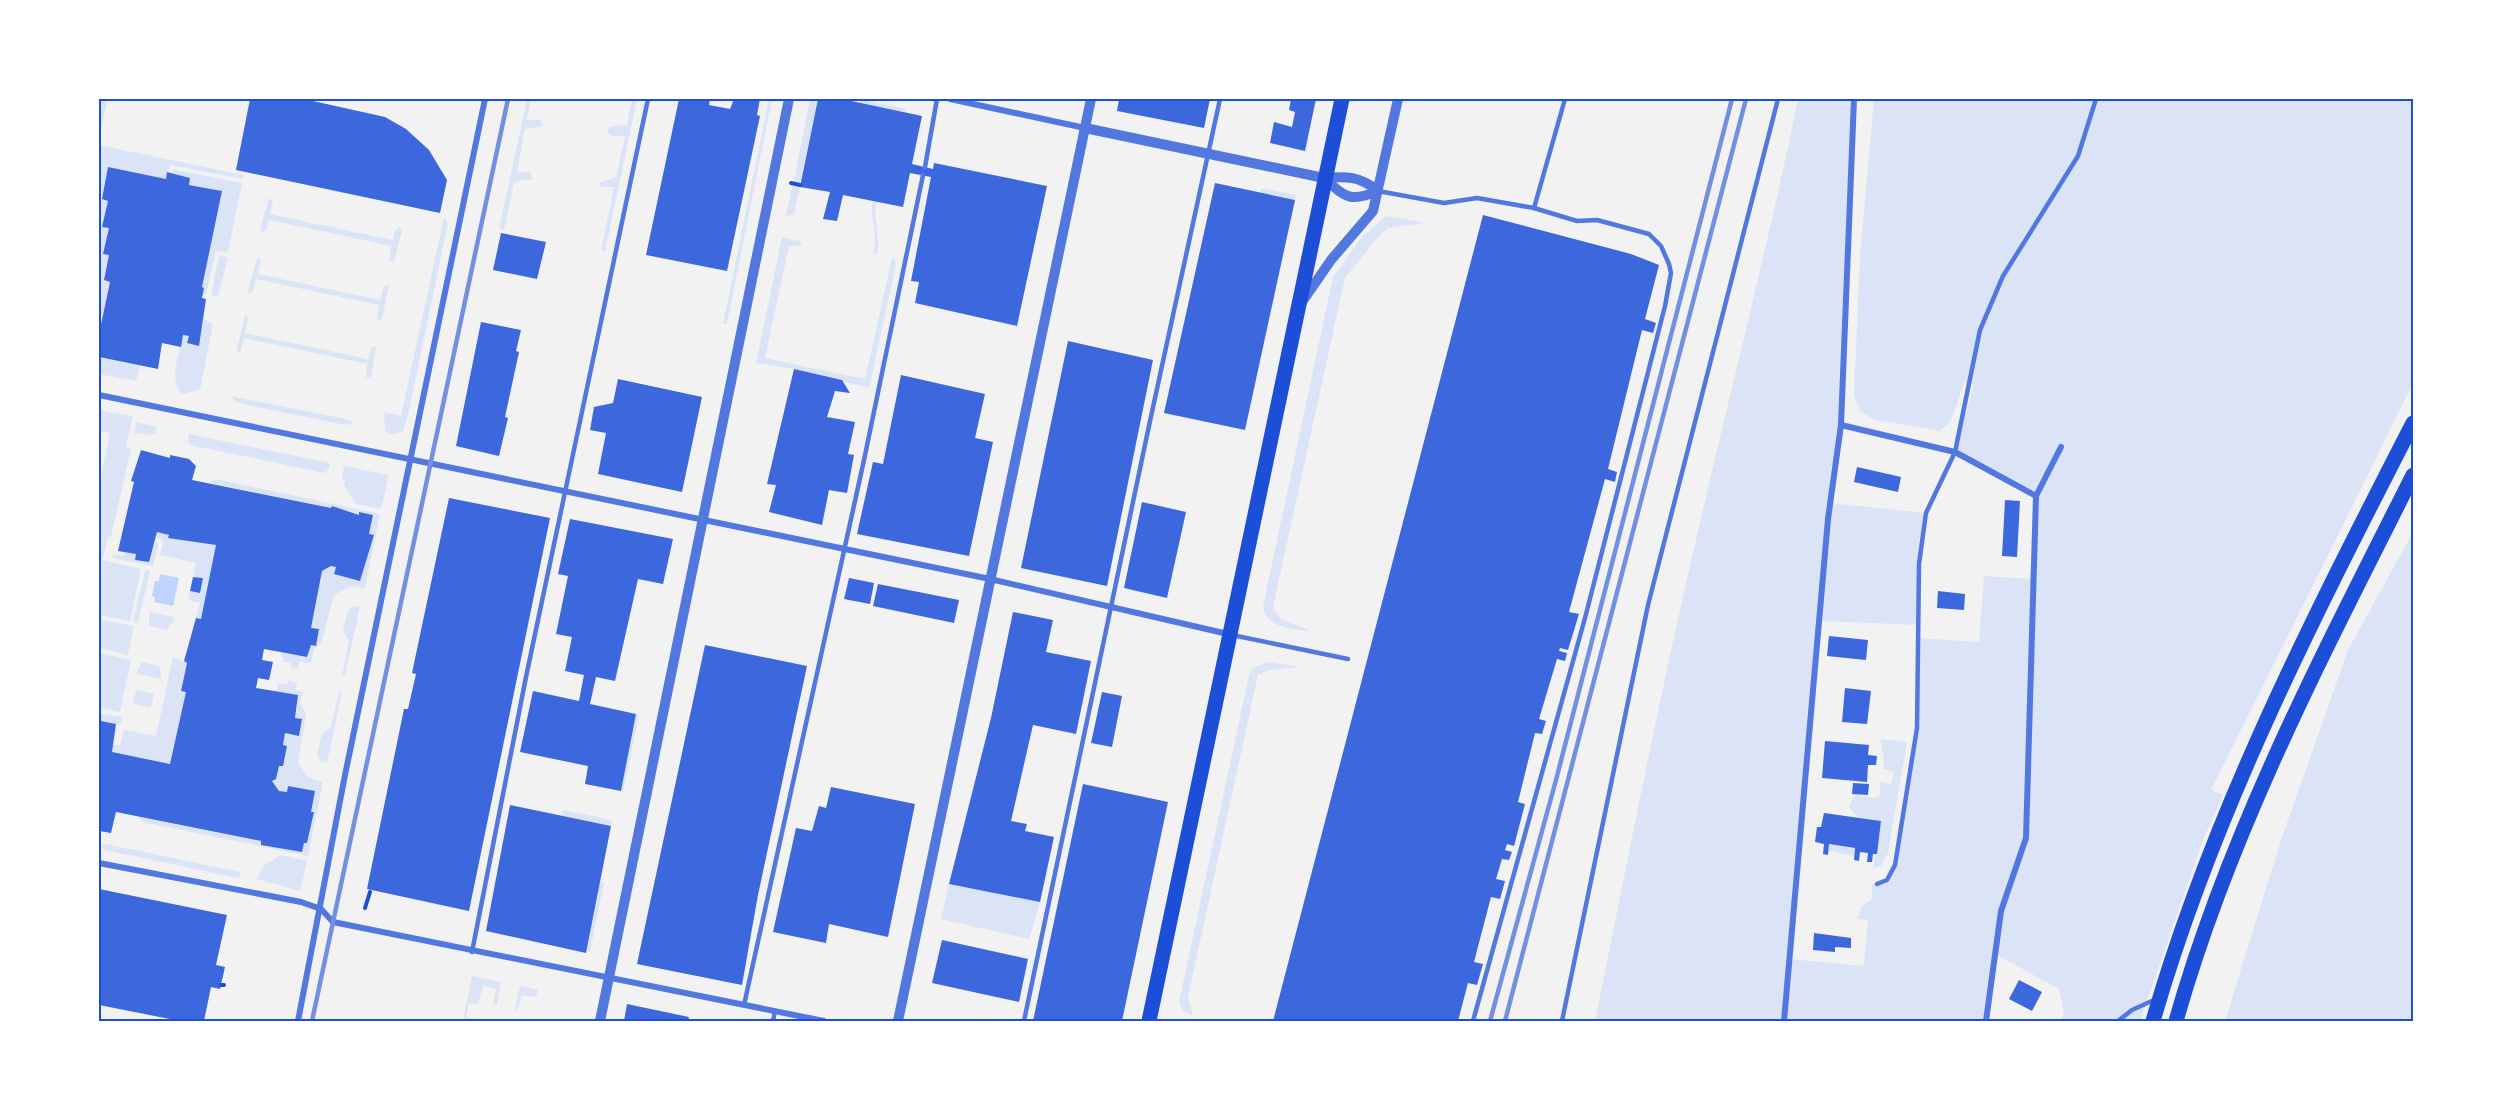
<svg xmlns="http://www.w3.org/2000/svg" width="2512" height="1120" font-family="Raleway,sans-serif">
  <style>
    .green { fill: #dbe4f7 }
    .water { fill: #bfd3fe }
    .building { fill: #3d67dc }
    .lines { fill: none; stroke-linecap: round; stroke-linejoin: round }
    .path { stroke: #1d4ed8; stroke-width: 4 }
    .service { stroke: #5277de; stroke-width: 4.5 }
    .minor { stroke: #5277de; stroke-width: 6 }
    .tertiary { stroke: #5277de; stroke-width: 10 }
    .primary { stroke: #1d4ed8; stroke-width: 15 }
    .rail { stroke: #7290e2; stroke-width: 4.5 }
    .neatline { fill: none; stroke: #1d4ed8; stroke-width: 2 }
  </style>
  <rect width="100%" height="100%" fill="#f2f2f2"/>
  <!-- green -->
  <g class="green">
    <polygon points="99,99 108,99 99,135"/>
    <polygon points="527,99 531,99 527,120 541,120 543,126 525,129 517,172 530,172 533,179 514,182 504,230 499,229"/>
    <polygon points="632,99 637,99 605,252 601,250 614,187 601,187 598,183 616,177 625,136 611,136 607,131 611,126 627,125"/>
    <polygon points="769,99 772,99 727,324 723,324"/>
    <polygon points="810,99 818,99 800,183 794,181"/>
    <polygon points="861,99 906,109 905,112 860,103"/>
    <path d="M 1798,99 L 1848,99 L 1854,110 L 1841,425 L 1830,503 L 1926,513 L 1921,539 L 1918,625 L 1821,621 L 1790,959 L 1864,966 L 1868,920 L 1858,919 L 1861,907 L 1872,899 L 1872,885 L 1887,879 L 1895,865 L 1917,728 L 1918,638 L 1979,642 L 1984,576 L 2033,579 L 2036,496 L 1955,452 L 1974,384 L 1964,382 L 1951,421 L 1940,431 L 1875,420 L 1861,412 L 1854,396 L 1860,255 L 1874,99 L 2413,99 L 2413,384 L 2211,790 L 2223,795 L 2203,840 L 2140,1021 L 2059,1021 L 2064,1013 L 2059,989 L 1995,954 L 1986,1021 L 1595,1021 C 1626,869 1655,717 1690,566 C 1725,410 1766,256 1798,99 Z"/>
    <polygon points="99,145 244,175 243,179 170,165 166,179 108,168 102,199 108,201 109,228 104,254 109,255 104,280 110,282 99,334"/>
    <polygon points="172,169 242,183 228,252 216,251 206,295 202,294 202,287 222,191 189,185 190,178 172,173"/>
    <polygon points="792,186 800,187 794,214 786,216"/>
    <polygon points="1261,188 1296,195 1295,200 1260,192"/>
    <polygon points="269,198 273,201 270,214 393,240 395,231 400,227 402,231 394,262 389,261 391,246 269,220 267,229 262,233 260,230"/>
    <path d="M 873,201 L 876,201 C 873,220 881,236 877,255 L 873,254 C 879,235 869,219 873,201 Z"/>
    <path d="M 1386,216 L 1426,223 L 1388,228 L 1379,236 L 1345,278 L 1273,607 L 1281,619 L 1311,631 C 1292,629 1267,629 1263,606 L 1333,277 L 1361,238 Z"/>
    <polygon points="444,217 448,223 407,420 403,432 392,435 385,431 384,412 401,416"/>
    <polygon points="782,237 800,241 802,246 789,246 765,358 865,379 892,258 895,260 896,265 869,388 799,370 756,363"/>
    <polygon points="219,256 228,257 218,296 211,295"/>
    <polygon points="257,258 261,260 258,274 380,300 384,286 389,285 382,319 377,320 379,305 256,279 253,291 249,294 248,290"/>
    <polygon points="245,315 248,318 245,333 368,359 371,348 376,346 371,377 366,378 367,364 244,338 241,351 236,353"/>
    <path d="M 204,319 L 213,324 L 200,390 L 182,394 C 168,379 180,353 183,335 L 189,336 L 188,343 L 198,346 Z"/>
    <polygon points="99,357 140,366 136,381 99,374"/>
    <polygon points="231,396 342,418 355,423 345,425 242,404 235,401"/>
    <polygon points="99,410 133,416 126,447 131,449 111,537 108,537 102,560 141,569 130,621 99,615 99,486 110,433 99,431"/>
    <polygon points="136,422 157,427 155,435 134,433"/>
    <polygon points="189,434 330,463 329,469 324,473 190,445 188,441"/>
    <polygon points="344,466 389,475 381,509 356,504 344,485 345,480 342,479"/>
    <polygon points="216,479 380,514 365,588 351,586 334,595 321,644 314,649 311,663 300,661 298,668 291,667 291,663 283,662 281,653 307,657 311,645 316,645 311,628 322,571 331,566 336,567 334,574 360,581 373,536 369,534 373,515 360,512 359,515 332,506 331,508 209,483"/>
    <polygon points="157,532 169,535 169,538 216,545 201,619 196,618 200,603 188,600 190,591 200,592 203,578 193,577 196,563 160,555 164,540 156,538"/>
    <polygon points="2413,532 2413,1021 2225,1021 2281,840 2348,650"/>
    <polygon points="155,542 159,543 153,566 112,558 113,554 124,556 125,552 136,554 135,560 148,562"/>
    <polygon points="145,570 150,571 138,623 133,622"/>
    <polygon points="354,606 360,607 345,676 342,676 349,641 343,631 348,610"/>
    <polygon points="149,612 174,617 173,624 170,623 168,630 149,626"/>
    <polygon points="99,619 134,626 128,655 99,648"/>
    <polygon points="99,653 131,660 120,712 99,708"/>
    <polygon points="173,657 187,663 181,690 186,692 170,764 112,752 113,745 120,745 124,730 156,736"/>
    <polygon points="142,662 160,666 161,679 136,674"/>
    <polygon points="1268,662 1300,667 1269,670 1258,675 1188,997 1193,1016 1183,1011 1179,1002 1249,675 1253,668"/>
    <polygon points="288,681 297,683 296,690 303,692 300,703 306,714 298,763 308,777 323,782 308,856 143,822 139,817 261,841 261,845 302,852 304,843 308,843 314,813 311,812 315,791 289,786 287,792 279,791 272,781 276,779 279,766 283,766 287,747 283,745 285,733 299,736 302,720 295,718 298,703 271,691 277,690 279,683 287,685"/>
    <polygon points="136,690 154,694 151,708 133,704"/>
    <polygon points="339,692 342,692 327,763 320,761 317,754 322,734 331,727"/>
    <polygon points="99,713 123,717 120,725 102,721 99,723"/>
    <polygon points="636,714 639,715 623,792 621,791"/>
    <polygon points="1880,739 1907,742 1888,853 1881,866 1873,868 1881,821 1858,817 1849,807 1853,798 1857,796 1875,798 1880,795 1880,782 1891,784 1894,772 1883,769 1884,759"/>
    <polygon points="563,810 612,820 611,826 562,816"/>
    <polygon points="106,844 240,872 241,875 238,878 104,850 101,846"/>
    <polygon points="1829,844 1855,848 1855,856 1829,851"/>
    <polygon points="281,855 307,861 300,891 257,879 263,866"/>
    <polygon points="600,882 604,883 590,951 587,951"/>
    <polygon points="949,884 1040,902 1029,939 941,919"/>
    <polygon points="472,976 501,982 497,1005 493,1004 496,989 483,986 478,1004 469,1003 466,1017 475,1019 475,1021 463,1021"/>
    <polygon points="520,986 538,990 536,997 522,995 517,1011 515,1009"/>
  </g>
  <!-- water -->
  <polygon class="water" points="160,574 179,578 173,606 154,602 155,597 152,596 155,581 159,581"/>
  <!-- building -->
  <g class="building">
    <polygon points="250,99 304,99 385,117 406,129 429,150 447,180 440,213 236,170"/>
    <polygon points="679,99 710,99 709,105 730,109 734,99 760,99 757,115 760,116 727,271 646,255"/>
    <polygon points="818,99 842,99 922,116 912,164 933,169 934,163 1047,186 1017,326 915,303 919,282 911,281 931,177 910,173 903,207 843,195 837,221 823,219 830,192 800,187"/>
    <polygon points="1119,99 1210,99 1204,128 1117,111"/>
    <polygon points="1291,99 1316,99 1305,151 1270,143 1274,122 1292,127 1295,112 1289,110"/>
    <polygon points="108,167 166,179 167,172 190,178 189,185 222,191 202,287 204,288 202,298 206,299 199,346 187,343 189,336 183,335 181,347 162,343 158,369 99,357 99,334 110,282 104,280 109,255 103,254 109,228 102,227 108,201 102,199"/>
    <polygon points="1215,183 1295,200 1245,430 1164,413"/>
    <polygon points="1483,215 1631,254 1659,265 1645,319 1656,323 1653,333 1642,330 1608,469 1617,472 1615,482 1605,479 1569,612 1579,614 1568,650 1560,648 1559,651 1567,653 1565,661 1557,659 1539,719 1546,721 1542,734 1535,733 1518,802 1525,804 1514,846 1507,844 1505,850 1512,852 1509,860 1502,859 1496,879 1505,881 1500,899 1491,897 1474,962 1483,964 1477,985 1468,983 1458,1021 1273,1021"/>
    <polygon points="501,233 546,242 537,279 493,270"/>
    <polygon points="481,322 521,330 516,351 519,352 505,417 508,418 499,456 456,446"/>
    <polygon points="1068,341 1153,360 1107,586 1021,568"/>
    <polygon points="794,369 842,380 850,393 835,391 827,417 855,422 848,454 854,455 847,493 829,490 822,525 769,512 776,485 767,484"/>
    <polygon points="901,375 985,394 975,438 993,442 969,556 857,534 873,462 883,464"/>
    <polygon points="618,379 702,397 682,492 598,474 606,433 590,430 594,407 613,403"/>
    <polygon points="141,450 170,458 170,455 189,459 196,466 192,480 331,508 332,506 359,515 359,512 373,515 369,534 374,535 360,581 334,574 336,567 331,566 322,571 311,628 319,629 316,646 311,645 307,657 264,649 262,660 273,662 269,680 258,678 256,688 298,695 295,718 302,719 299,736 285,733 283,745 287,746 283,766 279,766 276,779 272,781 279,791 287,792 288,786 315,791 311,812 314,812 307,843 304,843 302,852 261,845 261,841 116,812 111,833 99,831 99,723 101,721 116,724 112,752 170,764 186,692 181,691 187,663 184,661 196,618 201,619 216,545 168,538 169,535 157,532 149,562 135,560 136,554 118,551 134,482 131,481"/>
    <polygon points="1857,467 1901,477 1898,492 1854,482"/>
    <polygon points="449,498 550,518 469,911 367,889 404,709 408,709 416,674 412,673"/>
    <polygon points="2005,500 2020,501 2017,557 2002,556"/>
    <polygon points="1142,502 1186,512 1167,598 1124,588"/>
    <polygon points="570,519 673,539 663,584 638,579 615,681 596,677 590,704 636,714 621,791 585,784 588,766 520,752 533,691 579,701 584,675 565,671 572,637 556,634 568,576 558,574"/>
    <polygon points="193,577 203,578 200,593 190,591"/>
    <polygon points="849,578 874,583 870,604 844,599"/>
    <polygon points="878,584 959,600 954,623 873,606"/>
    <polygon points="1938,591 1965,594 1964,610 1937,608"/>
    <polygon points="1013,612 1053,620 1046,652 1091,661 1076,734 1033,725 1011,821 1027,824 1025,831 1054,837 1040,902 949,884 991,718"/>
    <polygon points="1829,636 1868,640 1866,660 1827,656"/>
    <polygon points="705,645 807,666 758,895 742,985 637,964"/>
    <polygon points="1845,688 1871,691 1867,724 1842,722"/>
    <polygon points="1102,692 1122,696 1112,747 1091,743"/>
    <polygon points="1825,741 1869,745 1868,755 1877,756 1876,765 1868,765 1867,782 1822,778"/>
    <polygon points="1853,783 1869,784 1868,795 1852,794"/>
    <polygon points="1083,784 1168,802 1122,1021 1033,1021"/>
    <polygon points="831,787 915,804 888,937 829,924 826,943 773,932 796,828 812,831 819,806 826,808"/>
    <polygon points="510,805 611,826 586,953 486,931"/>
    <polygon points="1824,813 1881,821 1877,854 1873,854 1872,862 1867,862 1868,853 1860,852 1859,861 1854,860 1855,848 1829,844 1828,855 1823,854 1824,844 1815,842 1817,827 1821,827"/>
    <polygon points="99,889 227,915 216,965 225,967 220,989 211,987 204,1021 180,1021 99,1005"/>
    <polygon points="1814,933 1851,938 1851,948 1835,947 1835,952 1813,950"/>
    <polygon points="942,940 1028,959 1019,1002 932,983"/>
    <polygon points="2019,980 2042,992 2032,1011 2009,999"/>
    <polygon points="627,1004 689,1017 688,1021 624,1021"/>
  </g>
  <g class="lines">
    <!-- path -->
    <g class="path">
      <polyline points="791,183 800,185"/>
      <polyline points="365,908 370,892"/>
      <polyline points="221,985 224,985"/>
    </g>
    <!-- service -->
    <g class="service">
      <polyline points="925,167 937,99"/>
      <polyline points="1378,191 1444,203 1477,198 1534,208 1565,99"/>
      <polyline points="1232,635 1348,659"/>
      <polyline points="1877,884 1887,880 1895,865 1917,728 1919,564 1926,513 1955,452 1980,330 2003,276 2078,156 2096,99"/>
      <polyline points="472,952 526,677 648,99"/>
      <polyline points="744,1005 864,460 923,175"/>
      <polyline points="773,1021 775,1011"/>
      <polyline points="1024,1021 1150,421 1220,99"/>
      <polyline points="1473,1021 1585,618 1665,306 1671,273 1669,264 1661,246 1649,234 1597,220 1577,221 1534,208"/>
      <polyline points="1562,1021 1648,605 1778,99"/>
      <polyline points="2118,1021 2132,1010 2154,1000"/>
    </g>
    <!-- minor -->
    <g class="minor">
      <polyline points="950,99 1085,128"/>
      <polyline points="99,395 990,579 1228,634"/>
      <polyline points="1841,425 1955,452 2036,496"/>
      <polyline points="99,863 301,902 321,909 333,922 824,1021"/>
      <polyline points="298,1021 345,775 485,99"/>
      <polyline points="1784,1021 1828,519 1841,425 1854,99"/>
      <polyline points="1986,1021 2001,911 2026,838 2036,496 2061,447"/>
    </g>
    <!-- tertiary -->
    <g class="tertiary">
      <path d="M 1085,128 L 1324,178 C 1346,176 1360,176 1378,191"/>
      <path d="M 1324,178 C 1345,197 1350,203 1378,191"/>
      <polyline points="1302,302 1331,260 1373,211 1398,99"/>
      <polyline points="600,1021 789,99"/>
      <polyline points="898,1021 1091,99"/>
    </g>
    <!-- primary -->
    <g class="primary">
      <polyline points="1149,1021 1342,99"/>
      <path d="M 2153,1021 C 2213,812 2314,616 2413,423"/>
      <path d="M 2176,1021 C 2230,830 2324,652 2413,475"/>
    </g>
    <!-- rail -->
    <g class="rail">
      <polyline points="312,1021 508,99"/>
      <polyline points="1490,1021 1556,780 1732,99"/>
      <polyline points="1505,1021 1746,99"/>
    </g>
  </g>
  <!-- border -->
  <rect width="2512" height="1120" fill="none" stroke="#ffffff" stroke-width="201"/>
  <rect x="100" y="100" width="2312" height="920" class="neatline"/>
</svg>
